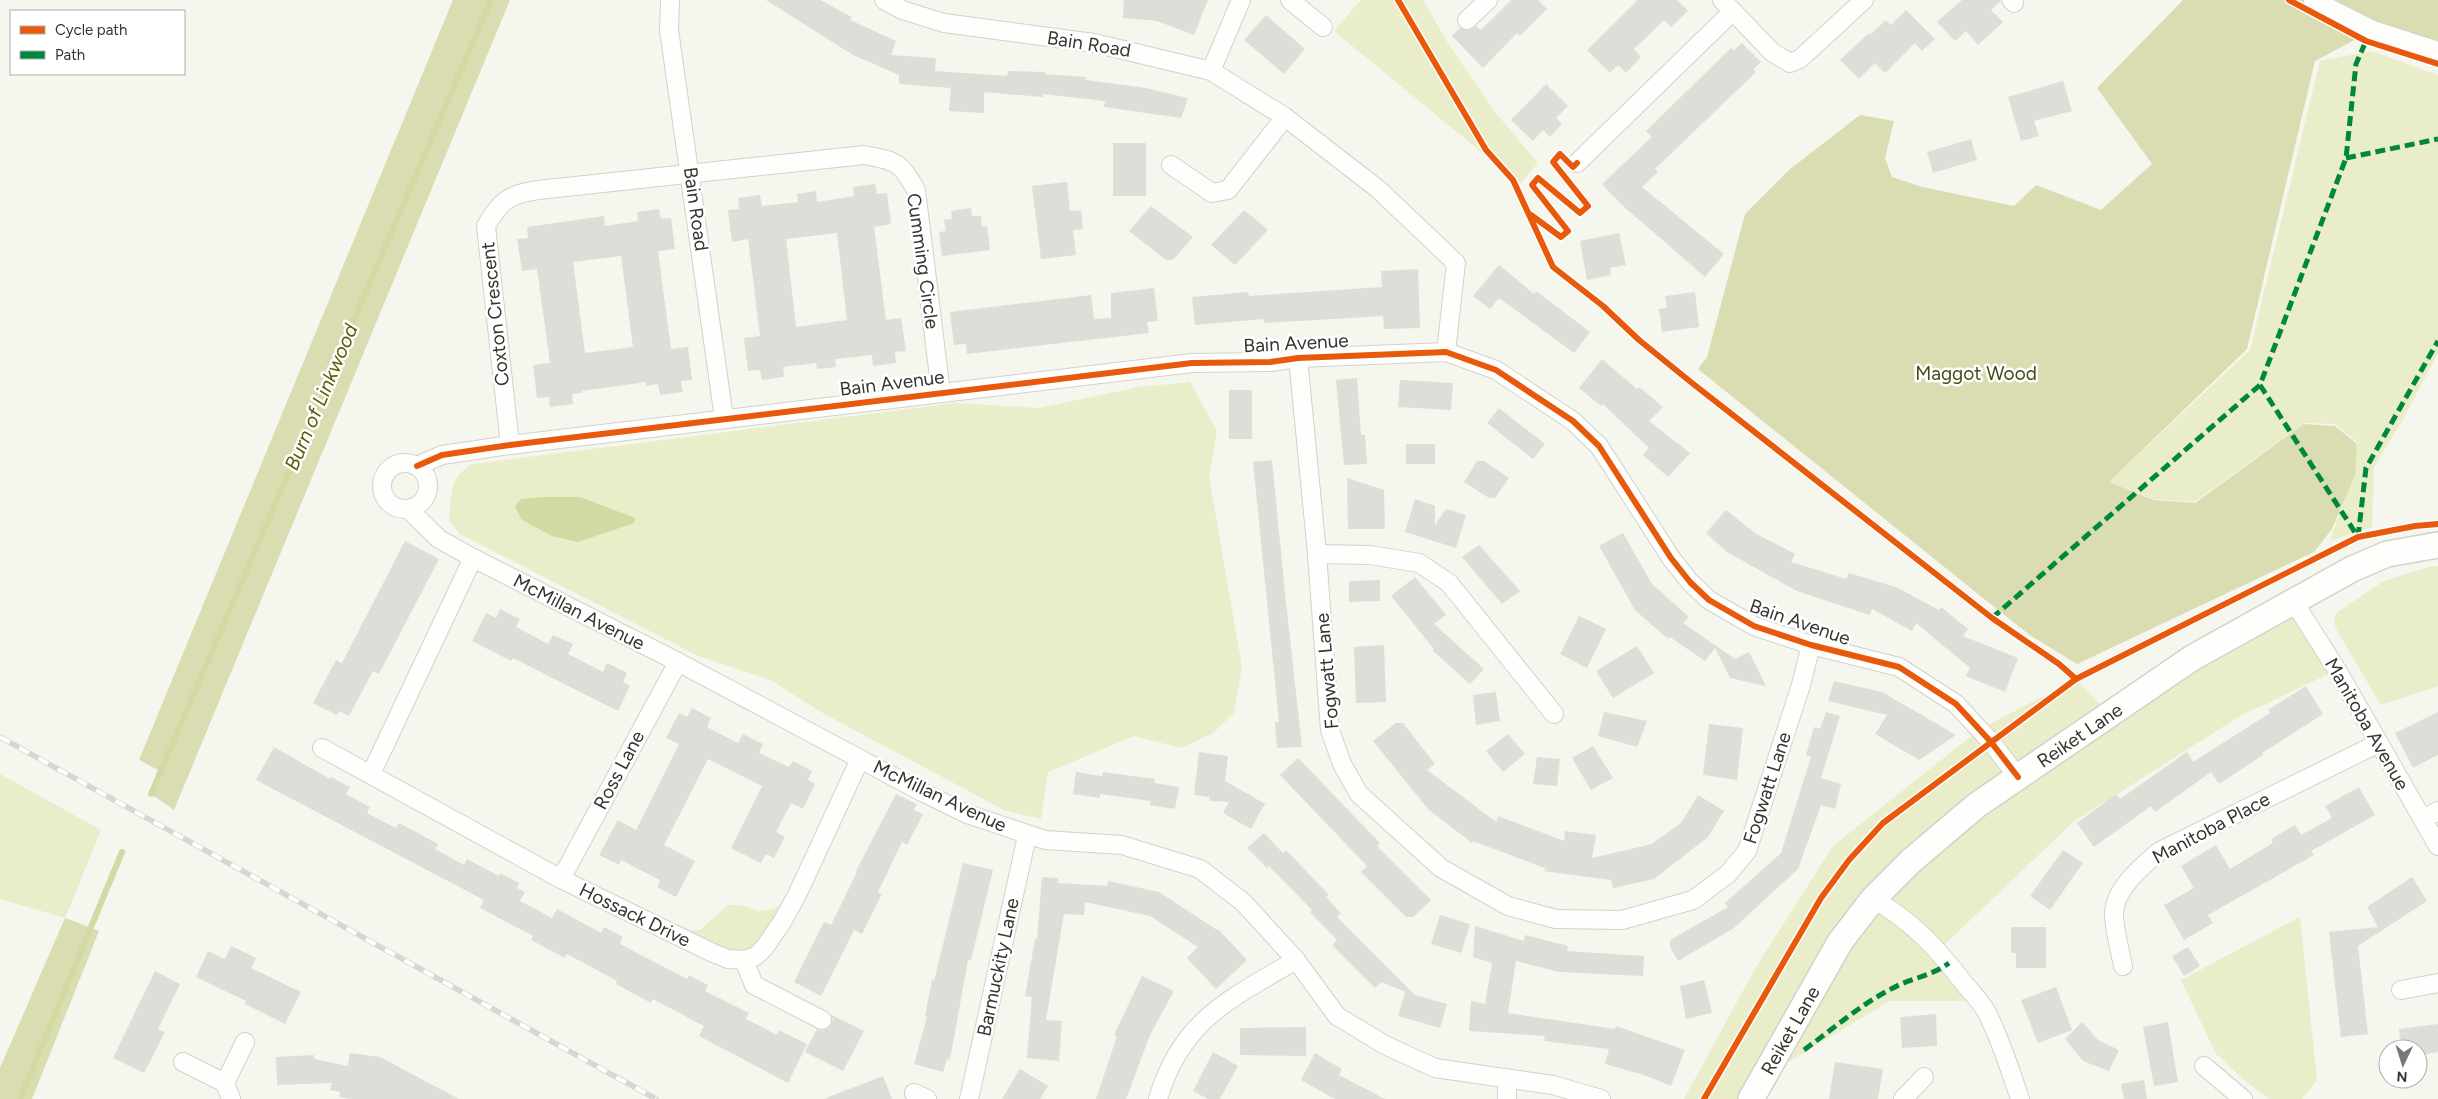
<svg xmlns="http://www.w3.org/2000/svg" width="2438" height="1099" font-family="Figtree,sans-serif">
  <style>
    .green { fill: #e9edc9 }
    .forest { fill: #d9ddb1 }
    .water { fill: #d3d9a2 }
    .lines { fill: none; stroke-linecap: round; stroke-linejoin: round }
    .stream { stroke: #d3d9a2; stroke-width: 6 }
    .building { fill: #ddded8; fill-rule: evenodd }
    .street-casing { stroke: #d1d2cc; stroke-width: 20 }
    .secondary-casing { stroke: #d1d2cc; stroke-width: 28 }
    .street { stroke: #fefefc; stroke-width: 18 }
    .secondary { stroke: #fefefc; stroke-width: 25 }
    .rail-casing { stroke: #d6d7d4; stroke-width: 5.5 }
    .rail { stroke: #fff; stroke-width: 4; stroke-dasharray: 11; stroke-linecap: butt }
    .quiet { stroke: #00873e; stroke-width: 5; stroke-dasharray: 10 5; stroke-linecap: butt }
    .cycleway-casing { stroke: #fff; stroke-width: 9 }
    .cycleway { stroke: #e8590c; stroke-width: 6 }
    .labels { text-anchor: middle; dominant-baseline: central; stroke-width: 5; stroke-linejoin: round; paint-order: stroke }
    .street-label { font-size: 19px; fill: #353630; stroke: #fff }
    .park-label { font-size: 19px; fill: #484b14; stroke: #fff }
    .water-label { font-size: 20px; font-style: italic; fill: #585d02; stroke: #fff }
  </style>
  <rect width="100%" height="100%" fill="#f5f6ee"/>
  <!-- green -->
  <g class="green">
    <polygon points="1361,0 1423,0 1449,45 1495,112 1538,163 1520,184 1334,31"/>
    <polygon points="2371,51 2438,75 2438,353 2405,416 2374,467 2372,527 2330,541 2351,481 2358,443 2335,424 2305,423 2194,502 2153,499 2109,482 2250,350 2320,61"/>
    <path d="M 1190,382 L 1217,431 L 1209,477 L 1242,667 L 1234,713 L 1213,733 L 1181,748 L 1134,736 L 1048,772 L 1041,819 L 1004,810 L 819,711 L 771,680 L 698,656 L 460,534 L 449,520 C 452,495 448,479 472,464 L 956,403 L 1039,408 L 1139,387 Z"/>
    <polygon points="2432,566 2438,566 2438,686 2381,705 2335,627 2335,614 2384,581"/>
    <polygon points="2294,602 2337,670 2240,716 2073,822 1939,950 1978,1001 1890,1001 1770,1073 1754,1099 1684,1099 1756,967 1833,846 1979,730 2076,679 2102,707"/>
    <polygon points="0,774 101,830 65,918 0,899"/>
    <polygon points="797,895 744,960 670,933 700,930 728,905 740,905 760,911 774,909"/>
    <polygon points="2300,917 2317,1080 2302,1099 2270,1099 2249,1084 2216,1054 2181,980"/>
  </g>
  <!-- forest -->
  <g class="forest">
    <polygon points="453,0 510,0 174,810 151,794 160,771 139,760"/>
    <polygon points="2183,0 2438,0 2438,51 2373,30 2315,61 2247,349 2109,482 2154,500 2195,503 2304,424 2335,426 2357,444 2355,475 2332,529 2314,552 2077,664 2031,636 1983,598 1698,369 1707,357 1745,214 1789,170 1860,115 1894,121 1885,158 1892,177 1922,187 2014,206 2036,185 2101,210 2152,164 2097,88"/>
    <polygon points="65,918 99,931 32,1099 0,1099 0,1068"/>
  </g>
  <!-- water -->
  <polygon class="water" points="542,497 580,497 635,518 634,523 578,542 552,536 522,520 515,507 521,499"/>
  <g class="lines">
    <!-- stream -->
    <g class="stream">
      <polyline points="151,794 491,0"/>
      <polyline points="20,1099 122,852"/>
    </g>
  </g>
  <!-- building -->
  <g class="building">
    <polygon points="766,0 820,0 852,17 850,20 896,41 891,55 936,58 935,71 1007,76 1008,71 1045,72 1045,74 1086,77 1086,80 1146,88 1188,98 1181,118 1104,107 1105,101 1043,94 1043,97 984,92 984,113 949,111 951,88 899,84 899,75 853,55"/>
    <polygon points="1124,0 1208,0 1194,35 1157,21 1123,18"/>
    <polygon points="1511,0 1538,0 1547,9 1520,36 1517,33 1483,68 1452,36 1460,28 1469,30 1476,26 1481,30"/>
    <polygon points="1638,0 1677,0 1688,11 1671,27 1664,20 1634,49 1641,57 1626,73 1618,65 1610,73 1587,50"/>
    <polygon points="1962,0 2001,0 1991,10 2003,22 1978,45 1966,31 1955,41 1937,22"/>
    <polygon points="1906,10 1935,39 1922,51 1915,43 1885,73 1875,63 1859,79 1840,60 1869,33 1870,35 1886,20 1891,25"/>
    <polygon points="1266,15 1305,49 1284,74 1244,40"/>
    <polygon points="1742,43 1761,62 1753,70 1756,72 1655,169 1658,172 1642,187 1724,254 1705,277 1621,204 1602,184 1652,137 1646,131 1731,48 1734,50"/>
    <polygon points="2063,81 2072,111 2034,121 2039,136 2021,141 2008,97"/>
    <polygon points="1546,84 1568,106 1556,118 1562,124 1550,137 1543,130 1533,141 1511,120"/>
    <polygon points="1971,139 1977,160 1933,173 1927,152"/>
    <rect x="1113" y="143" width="33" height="53"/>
    <polygon points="1067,182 1070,211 1081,210 1083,229 1073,230 1076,255 1041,259 1032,186"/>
    <path d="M 875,184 L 877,194 L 887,193 L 891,224 L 874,227 L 886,320 L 901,318 L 906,351 L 895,352 L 896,363 L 873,366 L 872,355 L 835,359 L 836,367 L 817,369 L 816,363 L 783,367 L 784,377 L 762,380 L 760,370 L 748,371 L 744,338 L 760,336 L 748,239 L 732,242 L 728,210 L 739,209 L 738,198 L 760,195 L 762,206 L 798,202 L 797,194 L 816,191 L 817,202 L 854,196 L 853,187 ZM 837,233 L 847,320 L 796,327 L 786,239 Z"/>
    <polygon points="1151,206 1193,237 1173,260 1166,260 1129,231"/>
    <polygon points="971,208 972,216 981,216 982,227 987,226 990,250 942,256 939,232 946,231 944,220 952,219 951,211"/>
    <path d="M 659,209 L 661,219 L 671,218 L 675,249 L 658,251 L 671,349 L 688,347 L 692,380 L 681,381 L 683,392 L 660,395 L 658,384 L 646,386 L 646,382 L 582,391 L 582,393 L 572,394 L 573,404 L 550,407 L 549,397 L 537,398 L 533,365 L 550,363 L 537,269 L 522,271 L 517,239 L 528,238 L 527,227 L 604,216 L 605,226 L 638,221 L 637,212 ZM 621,256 L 633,347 L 585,353 L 573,262 Z"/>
    <polygon points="1244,210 1268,230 1235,265 1211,245"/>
    <polygon points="1619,233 1626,265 1610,268 1611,275 1587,280 1580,241"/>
    <polygon points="1499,265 1534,294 1536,291 1590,332 1574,353 1499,298 1490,309 1473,296"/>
    <polygon points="1418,269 1420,328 1384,329 1383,316 1264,323 1264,319 1195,325 1192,297 1248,292 1249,296 1382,287 1381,271"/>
    <polygon points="1154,288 1158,321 1147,322 1149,333 967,354 966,344 954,345 950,312 1091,295 1094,319 1111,318 1111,293"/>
    <polygon points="1695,292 1699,327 1662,332 1659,309 1667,308 1665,296"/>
    <polygon points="1602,359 1637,389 1639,387 1663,407 1649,421 1690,453 1668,477 1643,455 1649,448 1603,404 1601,406 1579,388"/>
    <polygon points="1357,378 1361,435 1365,435 1367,464 1344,465 1336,380"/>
    <polygon points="1400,380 1453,383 1451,410 1398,407"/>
    <rect x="1229" y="390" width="23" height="49"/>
    <polygon points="1499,408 1545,444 1533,459 1487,423"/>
    <rect x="1406" y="444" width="29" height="20"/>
    <polygon points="1272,460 1285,593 1302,747 1277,748 1275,722 1279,722 1253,462"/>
    <polygon points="1477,461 1484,461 1509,478 1495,498 1489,498 1464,482"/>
    <polygon points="1347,478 1384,490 1385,529 1348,529"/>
    <polygon points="1415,499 1435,506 1435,525 1446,509 1466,515 1456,548 1405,532"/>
    <polygon points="1726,510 1755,533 1795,554 1791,562 1846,579 1849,573 1896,587 1939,610 1941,607 1968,629 1963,636 2018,658 2005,692 1966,676 1970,668 1916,623 1912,631 1872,609 1870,615 1797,591 1727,552 1706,533"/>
    <polygon points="1623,533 1652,584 1689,617 1683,623 1735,659 1749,652 1766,686 1730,678 1715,648 1705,661 1670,637 1668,639 1635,610 1599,546"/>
    <polygon points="405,541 439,559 379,674 373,671 349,716 339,711 337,715 313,703 336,660 342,663"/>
    <polygon points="1479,545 1520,591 1502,604 1462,557"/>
    <polygon points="1415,577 1446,615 1434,624 1484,669 1470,684 1433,651 1434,649 1391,596"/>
    <polygon points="1380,580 1380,601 1349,602 1349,581"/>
    <polygon points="500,609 520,619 516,627 548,644 553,635 573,644 568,654 603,672 607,663 627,673 623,682 630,686 618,711 513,658 511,661 472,641 486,613 496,618"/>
    <polygon points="1579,616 1606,629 1587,668 1560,654"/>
    <polygon points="1384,645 1386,702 1356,703 1354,647"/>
    <polygon points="1637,646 1654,673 1613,698 1596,671"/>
    <polygon points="1834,681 1882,692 1956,735 1919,760 1875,734 1887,715 1828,701"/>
    <polygon points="2306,686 2323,714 2262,753 2263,755 2219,784 2211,772 2155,812 2151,806 2094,847 2077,823 2116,794 2120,799 2187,752 2193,762 2270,713 2268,710"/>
    <polygon points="1496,692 1500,721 1476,725 1473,695"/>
    <polygon points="692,708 711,718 707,727 738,743 743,734 763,744 759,753 789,767 793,761 812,771 808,780 815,784 803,809 791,803 776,832 785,837 774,858 766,854 761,863 731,848 762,786 708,759 664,845 695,861 676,897 657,887 660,880 621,860 619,865 599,855 618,820 636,830 679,744 666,738 679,713 687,717"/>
    <polygon points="1604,712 1647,721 1637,747 1598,736"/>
    <polygon points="1826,712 1840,716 1821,778 1841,784 1835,809 1821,805 1798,869 1734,928 1678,961 1670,947 1670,940 1728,907 1725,903 1781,853 1811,757 1806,755 1814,727 1820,729"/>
    <polygon points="2438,712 2438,755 2413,768 2395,733"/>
    <polygon points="1396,723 1403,723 1435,764 1427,770 1496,822 1498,816 1564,841 1565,831 1596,835 1592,858 1652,844 1682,822 1698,795 1724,811 1708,837 1654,879 1613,888 1611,880 1543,871 1547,869 1473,841 1472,843 1428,809 1373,741"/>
    <polygon points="1709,724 1743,728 1737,780 1703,775"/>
    <polygon points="1508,734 1525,754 1503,772 1486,751"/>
    <polygon points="1593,746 1613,778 1591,790 1572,758"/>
    <polygon points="274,747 330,779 331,777 350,787 346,794 370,807 367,813 396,828 399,823 438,844 435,849 464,865 467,859 499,876 500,873 519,883 517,888 525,892 520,901 552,918 557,909 601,933 604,927 623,937 620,944 687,979 689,975 708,985 705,991 749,1013 746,1019 777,1035 779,1030 807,1044 788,1083 699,1036 704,1026 653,999 651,1003 616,984 617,981 567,954 565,958 531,940 533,936 480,908 484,900 256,780"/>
    <polygon points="1199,752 1228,756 1225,781 1267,805 1264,805 1251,829 1223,813 1229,802 1209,801 1210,797 1194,795"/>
    <polygon points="1537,757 1560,759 1557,786 1533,784"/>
    <polygon points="1298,758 1380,843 1377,846 1431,900 1413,917 1406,917 1361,872 1367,866 1280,775"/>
    <polygon points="1076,772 1102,776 1103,772 1155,779 1154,783 1179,787 1175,809 1150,805 1151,801 1100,794 1100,798 1073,794"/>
    <polygon points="2359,787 2375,815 2311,851 2314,855 2208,915 2213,923 2184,940 2164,905 2194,888 2181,866 2216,845 2230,869 2273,843 2271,839 2295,825 2301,835 2332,818 2325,806"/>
    <polygon points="896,794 917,804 914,810 923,814 907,845 902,842 878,892 882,894 862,934 854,930 821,996 794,982 824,922 831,925 857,872 856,871"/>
    <polygon points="1264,833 1283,853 1286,850 1329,895 1326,897 1341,913 1337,917 1415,995 1447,1004 1440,1028 1398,1016 1405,992 1408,993 1381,982 1375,988 1332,945 1337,940 1310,912 1312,910 1269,866 1267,868 1247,848"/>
    <polygon points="2063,850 2083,863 2050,910 2030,896"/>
    <polygon points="963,863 993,870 971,960 968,960 950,1060 947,1059 943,1072 914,1064 927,1017 925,1016 932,980 934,981"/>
    <polygon points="1042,877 1058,878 1058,883 1107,886 1108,881 1159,892 1217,930 1218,929 1247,960 1216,989 1187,958 1198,947 1150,916 1085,902 1084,915 1064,914 1046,1020 1062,1021 1059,1061 1027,1058 1032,997 1025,996 1035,939 1037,939"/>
    <polygon points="2412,877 2427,901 2358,946 2368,1034 2341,1037 2329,932 2378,927 2367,907"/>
    <polygon points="1440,915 1470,924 1461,953 1431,944"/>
    <polygon points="1475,926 1524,941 1525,935 1568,946 1567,951 1644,956 1643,976 1559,972 1516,961 1508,1013 1615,1029 1616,1026 1685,1050 1671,1086 1644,1075 1605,1064 1609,1049 1544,1041 1545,1036 1469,1031 1471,1001 1485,1004 1492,963 1473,957"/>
    <polygon points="2011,927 2046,927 2046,968 2016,968 2016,953 2011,953"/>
    <polygon points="231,946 256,958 251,968 301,992 285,1024 245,1004 246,1001 196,977 208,951 225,959"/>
    <polygon points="2188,947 2200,966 2184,976 2172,956"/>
    <polygon points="155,971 180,984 158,1029 165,1032 144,1073 113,1058"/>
    <polygon points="1142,976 1174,991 1150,1035 1126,1099 1096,1099 1117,1036 1114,1035"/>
    <polygon points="1704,980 1712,1013 1686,1019 1680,986"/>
    <polygon points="2056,987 2072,1030 2038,1043 2021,1000"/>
    <polygon points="830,1014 864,1031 843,1071 805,1052 817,1029 823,1031 831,1025 833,1019"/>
    <polygon points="1936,1014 1937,1046 1902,1048 1900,1017"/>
    <polygon points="2082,1022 2098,1040 2119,1050 2109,1071 2083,1061 2065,1039"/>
    <polygon points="2168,1022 2178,1082 2154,1086 2143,1027"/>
    <polygon points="2438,1024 2438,1052 2418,1055 2418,1049 2401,1049 2399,1029"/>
    <polygon points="1306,1027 1306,1056 1240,1055 1240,1028"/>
    <polygon points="1213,1052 1238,1066 1220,1099 1208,1099 1193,1091"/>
    <polygon points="350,1053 380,1057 459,1099 350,1099 339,1097 340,1092 330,1090 332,1083 277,1085 276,1057 314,1055 314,1059 348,1066"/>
    <polygon points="1315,1053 1342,1069 1339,1075 1385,1099 1335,1099 1301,1080"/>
    <polygon points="1835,1062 1883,1069 1878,1099 1829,1099"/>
    <polygon points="1020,1069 1048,1086 1040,1099 1002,1099"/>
    <polygon points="883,1076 892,1099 827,1099 826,1098"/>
    <polygon points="2144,1080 2147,1099 2124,1099 2121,1084"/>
  </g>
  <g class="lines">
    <defs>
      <g id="street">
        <polyline points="670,0 669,30 724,418"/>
        <polyline points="884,0 902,10 944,23 1094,43 1211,71 1285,117 1378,189 1456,263 1446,352"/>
        <polyline points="1290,0 1323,27"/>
        <polyline points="1722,0 1772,52 1790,63 1800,59 1864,0"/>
        <polyline points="2011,0 2014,3"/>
        <polyline points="2313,0 2373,30 2438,51"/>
        <polyline points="1467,20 1488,0"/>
        <polyline points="1211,71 1241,0"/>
        <polyline points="1577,163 1733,11"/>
        <polyline points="1171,165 1212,193 1228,190 1285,117"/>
        <polyline points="1298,358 1317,554 1330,730 1342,764 1359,794 1441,868 1508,906 1556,919 1622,920 1693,900 1728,874 1747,851 1801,685 1811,645"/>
        <path d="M 510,445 L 486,226 C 500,201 509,194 538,190 L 864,155 C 896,161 900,161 916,190 L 941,393"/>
        <circle cx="405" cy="486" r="23"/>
        <polyline points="417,466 442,455 510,445 1192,363 1270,362 1298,358 1446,352 1496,370 1573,421 1599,446 1671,558 1690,582 1709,600 1754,626 1811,645 1899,667 1956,704 1991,742 2018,777"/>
        <polyline points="408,509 439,539 473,558 678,662 922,792 967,814 1045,840 1122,845 1200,869 1243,902 1264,925 1296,960 1337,1016 1385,1045 1435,1068 1553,1085 1601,1099"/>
        <polyline points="1317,554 1370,555 1419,563 1449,583 1554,714"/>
        <polyline points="2294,602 2337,670 2438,846"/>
        <polyline points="322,748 561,879 713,953 728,959 744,960 756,956 765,947 782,922 797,895 860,759"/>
        <polyline points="371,774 473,558"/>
        <polyline points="2423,819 2438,811"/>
        <polyline points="561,879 678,662"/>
        <path d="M 1873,899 C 1911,920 1937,948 1963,982 C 1971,992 1981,1001 1987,1013 C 2001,1040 2010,1070 2020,1099"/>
        <polyline points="744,960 754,985 822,1020"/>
        <path d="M 2123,966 C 2120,950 2115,933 2114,916 C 2113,890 2142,866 2160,851 L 2379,743"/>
        <polyline points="2401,990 2438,983"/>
        <polyline points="183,1062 225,1083"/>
        <polyline points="2204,1066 2243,1099"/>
        <polyline points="1507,1080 1507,1099"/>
        <polyline points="914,1093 927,1099"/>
        <polyline points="231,1099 225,1083 245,1042"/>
        <polyline points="969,1099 1027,836"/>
        <path d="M 1158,1099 C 1181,1020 1230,999 1296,960"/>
        <polyline points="1903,1099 1924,1077"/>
      </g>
      <g id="secondary">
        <path id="s1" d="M 1751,1099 L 1840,942 L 1873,899 L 1911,861 L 1977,805 L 2192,658 L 2352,569 L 2387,554 L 2438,545"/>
      </g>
    </defs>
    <!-- street casing -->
    <use href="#street" class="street-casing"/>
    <!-- secondary casing -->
    <use href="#secondary" class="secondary-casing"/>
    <!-- street -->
    <use href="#street" class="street"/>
    <!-- secondary -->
    <use href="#secondary" class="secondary"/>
    <defs>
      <polyline id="rail" points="0,737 656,1099"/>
    </defs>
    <!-- rail casing -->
    <use href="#rail" class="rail-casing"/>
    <!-- rail -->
    <use href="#rail" class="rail"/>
    <!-- quiet -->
    <g class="quiet">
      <polyline points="2346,158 2438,139"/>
      <polyline points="2260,385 2358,537"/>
      <polyline points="2358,537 2366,468 2438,341"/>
      <polyline points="1992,618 2260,385 2346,158 2356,64 2366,41"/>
      <path d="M 1804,1050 C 1833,1029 1861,1004 1893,988 C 1911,978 1932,976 1949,963"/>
    </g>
    <defs>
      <g id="cycleway">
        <polyline points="1398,0 1486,150 1513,180 1553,267 1603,306 1639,340 1692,383 1992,618 2059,664 2076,679"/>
        <polyline points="2289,0 2366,41 2438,64"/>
        <polyline points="1531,215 1561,237 1568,231 1532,185 1538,178 1580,213 1588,206 1553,162 1560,154 1573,167 1577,163"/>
        <polyline points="417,466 442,455 510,445 1192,363 1270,362 1298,358 1446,352 1496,370 1573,421 1599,446 1671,558 1690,582 1709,600 1754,626 1811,645 1899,667 1956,704 1991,742 2018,777"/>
        <polyline points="1704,1099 1821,898 1849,860 1883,823 2076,679 2358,537 2415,526 2438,524"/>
      </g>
    </defs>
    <!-- cycleway casing -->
    <use href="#cycleway" class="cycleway-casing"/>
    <!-- cycleway -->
    <use href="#cycleway" class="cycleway"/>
  </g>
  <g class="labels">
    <!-- street labels -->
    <g class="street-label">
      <text transform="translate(1089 44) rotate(9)">Bain Road</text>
      <text transform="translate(696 209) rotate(82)">Bain Road</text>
      <text transform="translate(923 261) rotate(82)">Cumming Circle</text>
      <text transform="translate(495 314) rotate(-96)">Coxton Crescent</text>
      <text transform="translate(1296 343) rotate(-3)">Bain Avenue</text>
      <text transform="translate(892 383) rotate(-7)">Bain Avenue</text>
      <text transform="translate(579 612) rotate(27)">McMillan Avenue</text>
      <text transform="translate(1800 622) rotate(19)">Bain Avenue</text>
      <text transform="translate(1327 671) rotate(-95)">Fogwatt Lane</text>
      <text transform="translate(2367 724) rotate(60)">Manitoba Avenue</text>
      <text stroke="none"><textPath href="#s1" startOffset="499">Reiket Lane</textPath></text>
      <text transform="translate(619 770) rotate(-62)">Ross Lane</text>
      <text transform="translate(1767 788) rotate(-72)">Fogwatt Lane</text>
      <text transform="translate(940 796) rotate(25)">McMillan Avenue</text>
      <text transform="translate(2211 828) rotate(-28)">Manitoba Place</text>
      <text transform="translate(635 915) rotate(26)">Hossack Drive</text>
      <text transform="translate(998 967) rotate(-78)">Barmuckity Lane</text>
      <text stroke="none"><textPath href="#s1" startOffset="79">Reiket Lane</textPath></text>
    </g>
    <!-- park labels -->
    <g class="park-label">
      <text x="1976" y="373">Maggot Wood</text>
    </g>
    <!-- water labels -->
    <g class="water-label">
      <text transform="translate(321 397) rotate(-67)">Burn of Linkwood</text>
    </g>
  </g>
  <!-- legend -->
  <rect x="10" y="10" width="175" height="65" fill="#ffffff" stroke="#aeafac"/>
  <rect x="20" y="26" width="25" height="8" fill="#e8590c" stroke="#aeafac"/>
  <text x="55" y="35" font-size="15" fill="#353630">Cycle path</text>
  <rect x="20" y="51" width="25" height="8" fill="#00873e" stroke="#aeafac"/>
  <text x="55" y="60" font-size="15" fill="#353630">Path</text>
  <!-- north arrow -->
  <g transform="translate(2403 1064) rotate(184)"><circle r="24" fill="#ffffff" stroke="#aeafac"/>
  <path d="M0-4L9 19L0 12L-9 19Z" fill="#787972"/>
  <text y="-8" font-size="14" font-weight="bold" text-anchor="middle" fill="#353630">N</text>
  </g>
</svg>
